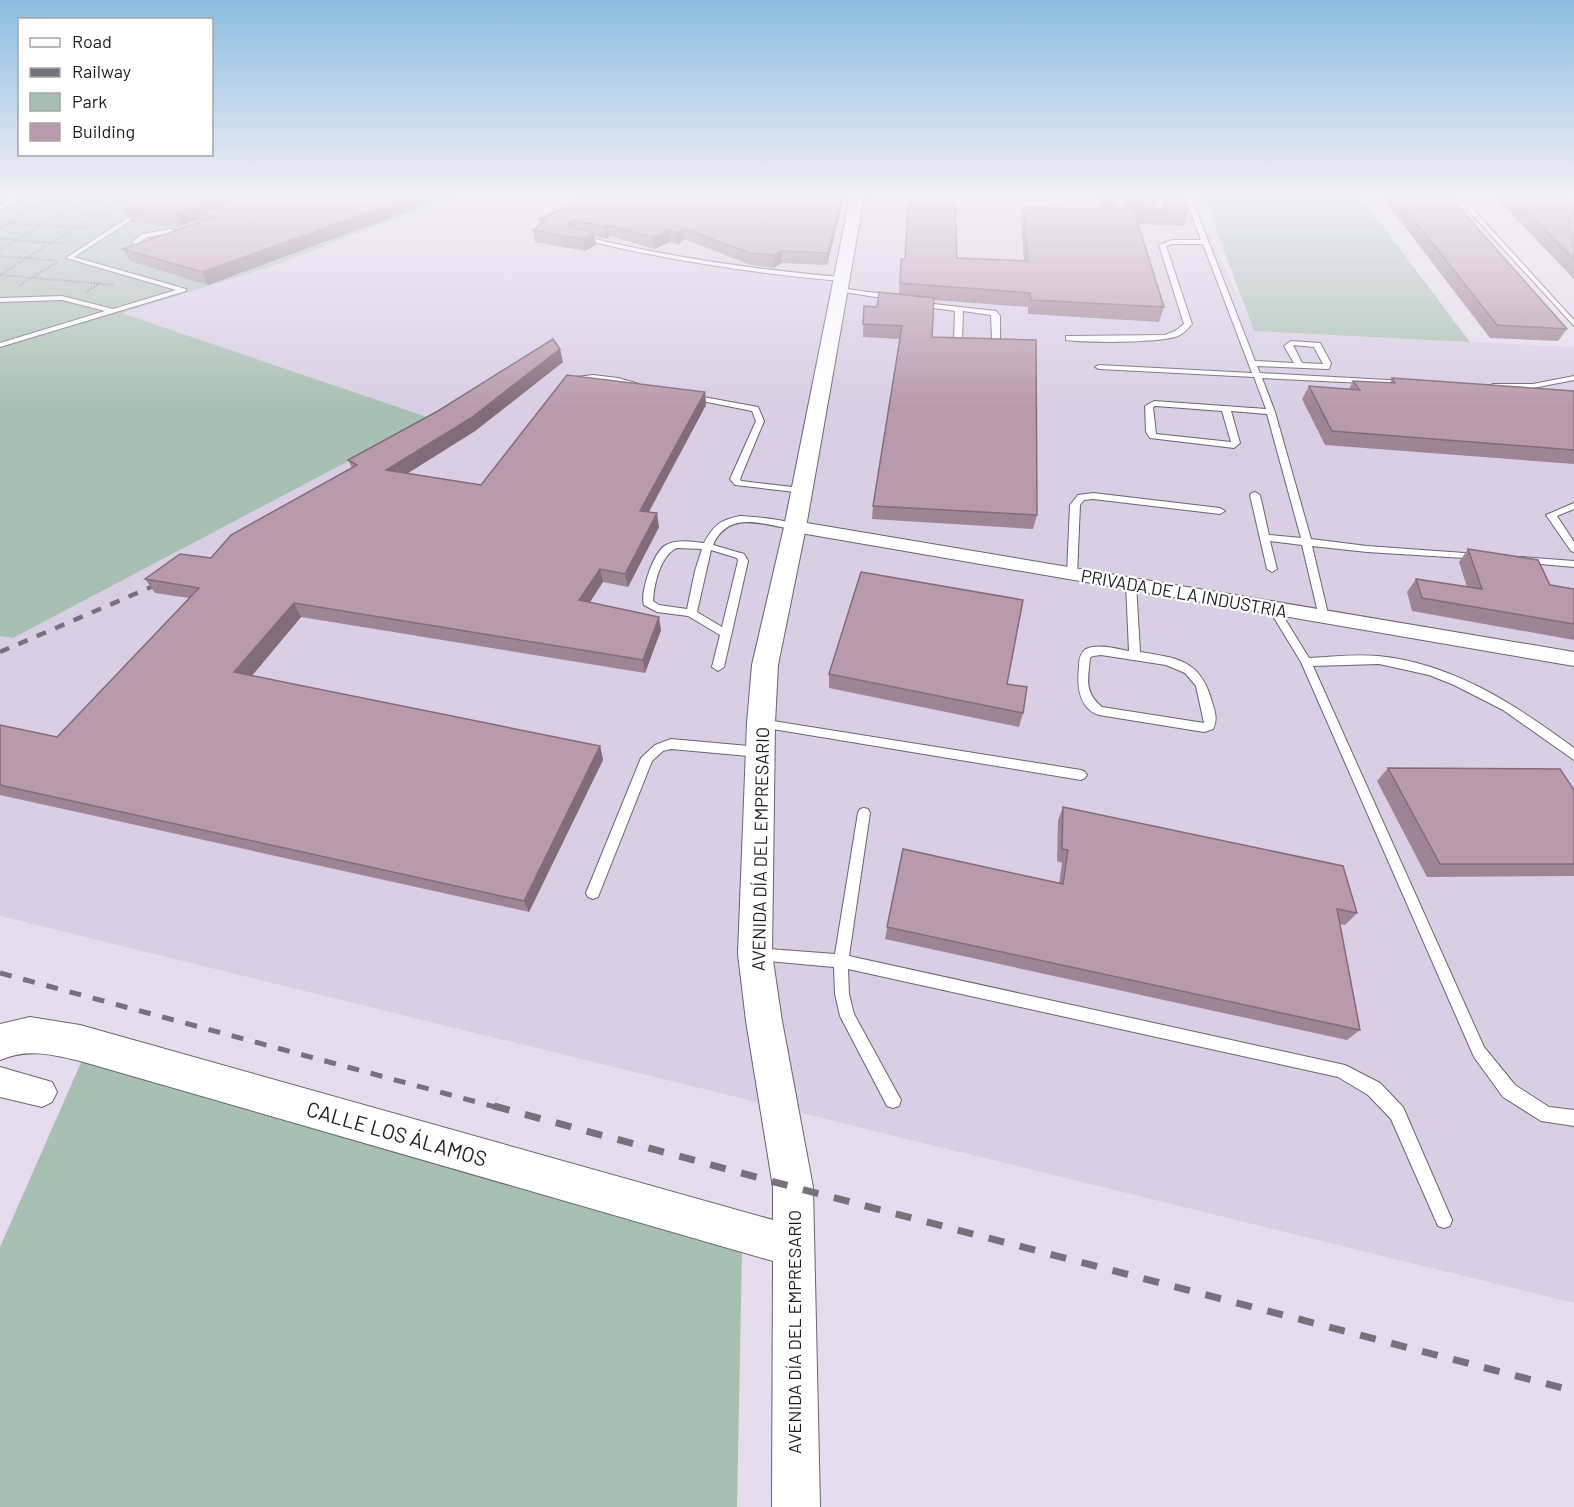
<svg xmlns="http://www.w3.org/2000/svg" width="1574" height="1507" font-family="Barlow,sans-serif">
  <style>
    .built { fill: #d9cee4 }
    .green { fill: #a7c0b2 }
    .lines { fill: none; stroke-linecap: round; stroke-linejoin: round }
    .service-casing { stroke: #6a6370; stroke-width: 2 }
    .minor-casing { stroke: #6a6370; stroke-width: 2 }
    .tertiary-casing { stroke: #6a6370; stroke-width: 2 }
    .path { stroke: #847f8a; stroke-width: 2; stroke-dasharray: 1.5 1.5; stroke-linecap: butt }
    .service { fill: #fff; fill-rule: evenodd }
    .minor { fill: #fff; fill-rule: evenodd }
    .tertiary { fill: #fff; fill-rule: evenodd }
    .rail-far2 { stroke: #76717b; stroke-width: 4.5; stroke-dasharray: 10 10; stroke-linecap: butt }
    .rail-far1 { stroke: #76717b; stroke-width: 5; stroke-dasharray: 12 12; stroke-linecap: butt }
    .rail { stroke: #76717b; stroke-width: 7; stroke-dasharray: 16 16; stroke-linecap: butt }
    .wall { fill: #9f8495 }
    .shaded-wall { fill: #826c79 }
    .building { fill: #b99aad; stroke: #826c79; stroke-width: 1.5 }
    .labels { text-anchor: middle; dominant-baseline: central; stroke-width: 4.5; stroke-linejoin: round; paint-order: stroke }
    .street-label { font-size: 18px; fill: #1d1b20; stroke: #fff }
    .near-street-label { font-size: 21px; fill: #1d1b20; stroke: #fff }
  </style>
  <rect width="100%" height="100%" fill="#e5dded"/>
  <!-- built -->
  <polygon class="built" points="453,197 1192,197 1254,331 1574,347 1574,1303 0,916 0,636 13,638 429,418 120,313 267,268"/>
  <!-- green -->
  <g class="green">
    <polygon points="0,197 453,197 267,268 121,313 430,418 13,638 0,636"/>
    <polygon points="1204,197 1361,197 1470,342 1254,331"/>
    <polygon points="83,1058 742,1251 737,1507 0,1507 0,1247"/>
  </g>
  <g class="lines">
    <defs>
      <g id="service">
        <polygon points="12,197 20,197 0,210 0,205"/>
        <polygon points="159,197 167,197 74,257 186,289 186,291 0,347 0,343 105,311 62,300 0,302 0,298 62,296 113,309 176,290 66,258"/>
        <path d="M 1185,197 L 1191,197 L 1255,361 L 1294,363 L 1284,346 L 1291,341 L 1320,343 L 1331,363 L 1329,369 L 1326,369 L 1257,366 L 1260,373 L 1406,381 L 1410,383 L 1406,385 L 1262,378 L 1275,412 L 1311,539 L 1367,546 L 1478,554 L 1481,555 L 1481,559 L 1367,552 L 1312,546 L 1329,618 L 1328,621 L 1320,621 L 1302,545 L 1270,541 L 1277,569 L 1272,572 L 1267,569 L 1250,495 L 1252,493 L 1255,492 L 1260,495 L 1269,535 L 1301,538 L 1267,414 L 1231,411 L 1240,443 L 1234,448 L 1150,438 L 1146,432 L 1145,406 L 1154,401 L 1266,409 L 1254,377 L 1099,369 L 1095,367 L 1099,365 L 1252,373 L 1203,244 L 1172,244 L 1166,246 L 1192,324 C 1188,329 1184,333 1178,336 C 1160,343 1086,343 1066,340 L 1066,336 L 1069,336 L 1165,335 L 1175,331 L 1184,324 L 1159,245 L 1172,240 L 1201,240 ZM 1293,345 L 1314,347 L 1323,364 L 1302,363 ZM 1156,406 L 1222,411 L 1231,442 L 1156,434 L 1153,407 Z"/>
        <path d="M 1444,197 C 1453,197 1461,204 1471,207 L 1574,320 L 1574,326 L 1467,209 L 1455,206 Z"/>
        <path d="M 171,229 L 177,231 L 181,237 C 168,250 146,254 132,242 L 143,234 ZM 173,233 L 175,237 C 164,245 152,248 139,242 L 147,237 Z"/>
        <path d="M 579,235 C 665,257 752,269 841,277 L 844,279 L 841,281 C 752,273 664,260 577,238 L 576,237 Z"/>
        <polygon points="839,288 884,294 897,301 893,303 882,298 837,291 835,290"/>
        <polygon points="916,302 996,311 1000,316 1000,340 996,342 992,340 991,315 963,311 962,339 958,341 954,339 955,311 919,306 915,304"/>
        <polygon points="593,375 618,378 639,384 635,386 593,380 567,384 563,382 576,377"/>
        <polygon points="1574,376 1574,380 1533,388 1493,388 1489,386 1493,384 1533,384"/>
        <polygon points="687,394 758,407 764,421 740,479 741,481 801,488 806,491 804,493 735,485 730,479 756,421 752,411 687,398"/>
        <polygon points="1093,493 1220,508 1225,511 1220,514 1093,499 1084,500 1080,505 1077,574 1072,577 1068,576 1067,574 1070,505 1078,495"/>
        <polygon points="1574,503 1574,509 1557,516 1574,542 1574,552 1571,551 1546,515"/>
        <path d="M 740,516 C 755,517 788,519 800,527 L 795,530 C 765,525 729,509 713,545 L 744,554 L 748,561 L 724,667 L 718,671 L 712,667 L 720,635 L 688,616 L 657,612 L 644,605 C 640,593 653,552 666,545 C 677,539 692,542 704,543 C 714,525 720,520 740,516 ZM 677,548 L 702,549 L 695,571 L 687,609 L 659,605 L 653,601 C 654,585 660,555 677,548 ZM 711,550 L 737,558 L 738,561 L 722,627 L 697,612 Z"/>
        <polygon points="1522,557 1574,561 1574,567 1518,562 1518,558"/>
        <path d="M 1131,581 L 1136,584 L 1140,652 C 1178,658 1201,660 1212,702 C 1215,712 1218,719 1213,729 L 1204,732 L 1099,715 C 1078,708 1077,685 1079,666 C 1079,660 1080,653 1086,649 C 1097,643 1117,649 1129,651 L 1126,584 ZM 1101,655 L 1166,665 L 1185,673 L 1196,686 L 1204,723 L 1102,707 C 1084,692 1088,680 1090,658 L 1093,656 Z"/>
        <path d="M 1273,604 L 1277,606 L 1309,658 C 1332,657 1355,654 1378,656 C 1452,663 1516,705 1574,748 L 1574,760 L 1503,710 L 1454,685 L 1429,675 L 1379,664 L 1313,666 L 1484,1047 L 1515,1085 L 1549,1107 L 1574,1110 L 1574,1126 L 1541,1121 L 1503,1097 L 1474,1057 L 1301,662 L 1268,608 Z"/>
        <polygon points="761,719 1081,770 1085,772 1087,775 1085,778 1081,780 761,727 755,723"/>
        <polygon points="671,739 760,747 764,749 766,752 764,755 760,757 671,749 663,751 652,761 598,897 593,899 588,897 586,893 641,758 655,745"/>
        <polygon points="864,808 868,809 870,813 849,956 1345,1065 1380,1083 1403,1107 1452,1220 1450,1226 1444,1228 1438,1226 1391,1119 1368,1095 1338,1077 848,969 849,994 854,1014 901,1100 899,1106 893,1108 887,1106 840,1016 835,994 834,967 757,960 752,959 750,954 752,949 757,948 835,954 858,813 860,809"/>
      </g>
      <g id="minor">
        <polygon points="795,521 1574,652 1574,666 789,531 786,527 789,523"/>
        <polygon points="0,1067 52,1082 57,1092 52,1102 42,1107 0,1097"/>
      </g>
      <path id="tertiary" d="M 850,197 L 864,197 L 806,527 L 778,665 L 775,723 L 772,954 L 782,1021 L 813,1187 L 820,1507 L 772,1507 L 773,1261 L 80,1061 C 51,1054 28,1048 0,1060 L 0,1024 L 30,1017 L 80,1025 L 773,1220 L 773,1187 L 746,1021 L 738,954 L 747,723 L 752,665 L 784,527 Z"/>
    </defs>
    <!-- service casing -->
    <use href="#service" class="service-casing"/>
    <!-- minor casing -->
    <use href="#minor" class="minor-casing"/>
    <!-- tertiary casing -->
    <use href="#tertiary" class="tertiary-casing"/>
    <!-- path -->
    <g class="path">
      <polyline points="77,197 133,202"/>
      <polyline points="22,208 110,215"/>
      <polyline points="0,222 89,229"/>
      <polyline points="0,228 54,197"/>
      <polyline points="0,239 68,244"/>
      <polyline points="0,250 90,197"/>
      <polyline points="0,256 59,261"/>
      <polyline points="0,275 125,197"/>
      <polyline points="1,275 113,285"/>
      <polyline points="20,285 57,262"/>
      <polyline points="86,292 100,283"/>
    </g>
    <!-- service -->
    <use href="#service" class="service"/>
    <!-- minor -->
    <use href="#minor" class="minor"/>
    <!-- tertiary -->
    <use href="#tertiary" class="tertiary"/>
    <!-- rail-far2 -->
    <polyline class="rail-far2" points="0,652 165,581"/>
    <!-- rail-far1 -->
    <polyline class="rail-far1" points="0,973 499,1108"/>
    <!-- rail -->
    <polyline class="rail" points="494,1106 793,1187 1574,1391"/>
  </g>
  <!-- wall -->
  <g class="wall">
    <polygon points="446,197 208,285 130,261 123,249 200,222 199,219 180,226 132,223 126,211"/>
    <polygon points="626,197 843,197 827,265 782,263 773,268 751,265 684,239 678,245 670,242 654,249 610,236 606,239 594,236 596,245 585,251 535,242 533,230 540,225 539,219 619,201"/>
    <polygon points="1096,197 1118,197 1119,200 1117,207 1125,208 1121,197 1158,197 1159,202 1157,210 1161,210 1163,208 1160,197 1182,197 1188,213 1184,226 1138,224 1164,307 1159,322 1028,314 1028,307 934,300 932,337 1037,515 1033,529 872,519 873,506 900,339 863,337 864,306 877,307 899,294 901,259 905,259 908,204 957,258 1024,261 1021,220 1023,207 1099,209"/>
    <polygon points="1382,197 1450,197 1567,329 1558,341 1490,338"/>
    <polygon points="1501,197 1566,197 1574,204 1574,279 1499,201"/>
    <polygon points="563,362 475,431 408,473 481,485 705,392 706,405 649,512 659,527 628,587 603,582 590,602 661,630 645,673 301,617 252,676 600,746 603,760 529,912 0,795 0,725 57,737 189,598 155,593 145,579 211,558 352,468 348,460 438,411"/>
    <polygon points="1392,378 1574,391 1574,464 1325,445 1302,399 1309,386 1349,389 1353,381 1390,383"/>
    <polygon points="1468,549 1550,585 1574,589 1574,640 1412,611 1407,592 1416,579 1467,587 1459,562"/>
    <polygon points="829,674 1007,684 1023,713 1019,727 829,688"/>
    <polygon points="1388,768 1574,790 1574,876 1427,877 1377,781"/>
    <polygon points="1063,807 1357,913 1345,925 1340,924 1360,1030 1347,1040 885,939 903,849 1059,884 1062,863 1057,861 1058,820"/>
  </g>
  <!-- shaded-wall -->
  <g class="shaded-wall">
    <polygon points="223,197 261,197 197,215 199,219 180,226 175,214"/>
    <polygon points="411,197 446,197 208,285 202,272"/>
    <polygon points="842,197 843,197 843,201 827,265 828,253"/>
    <polygon points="1112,200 1108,213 1106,204"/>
    <polygon points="574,220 576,232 571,234 569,222"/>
    <polygon points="608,225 610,236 606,239 604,227"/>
    <polygon points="683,228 684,239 678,245 677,233"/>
    <polygon points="669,230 670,242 654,249 653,237"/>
    <polygon points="594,233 596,245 585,251 583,239"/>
    <polygon points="782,251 782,263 773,268 773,255"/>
    <polygon points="560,349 563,362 475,431 392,483 386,470"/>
    <polygon points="705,392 706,405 642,524 640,511"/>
    <polygon points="657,513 659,527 628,587 625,574"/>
    <polygon points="600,569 603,582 582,614 579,600"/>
    <polygon points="294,603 301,617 243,686 234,672"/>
    <polygon points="659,617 661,630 645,673 643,660"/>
    <polygon points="600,746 603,760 529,912 524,901"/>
  </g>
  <!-- building -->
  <g class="building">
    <polygon points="148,197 223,197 175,214 126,211"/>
    <polygon points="246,197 411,197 202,272 123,249 217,216 197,215"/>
    <polygon points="592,197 609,197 619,201 626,197 842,197 828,253 782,251 773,255 750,253 683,228 677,233 669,230 653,237 608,225 604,227 574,220 569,222 569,227 594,233 583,239 533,230 545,221 539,219"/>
    <polygon points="1103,197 1118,197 1119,200 1112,200 1106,204 1109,207 1161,210 1170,204 1168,197 1182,197 1188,213 1134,211 1164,307 1031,300 1030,293 900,283 901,259 905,259 908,204 955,205 957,258 1028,261 1023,207 1106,210"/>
    <polygon points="1129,197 1158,197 1159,202 1130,201"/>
    <polygon points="1396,197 1450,197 1567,329 1497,325"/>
    <polygon points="1512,197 1566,197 1574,204 1574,259"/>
    <polygon points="879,292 934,298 932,337 1036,340 1037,515 873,506 902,326 863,324 864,306 877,307"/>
    <polygon points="553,339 560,349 471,418 386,470 481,485 567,375 705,392 640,511 657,513 625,574 600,569 579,600 659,617 643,660 294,603 234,672 600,746 524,901 0,785 0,725 57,737 199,588 145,579 180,554 211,558 231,535 357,465 348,460 438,411"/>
    <polygon points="1392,378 1574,391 1574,450 1332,431 1309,386 1360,390 1353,381 1395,383"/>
    <polygon points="1468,549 1538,560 1550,585 1574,589 1574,624 1422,598 1416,579 1482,589"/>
    <polygon points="861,572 1023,600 1007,684 1027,687 1023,713 829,674"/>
    <polygon points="1388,768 1560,769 1574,790 1574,864 1440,864"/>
    <polygon points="1063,807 1343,866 1357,913 1337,909 1360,1030 887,927 903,849 1063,884 1068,850 1062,849"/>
  </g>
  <!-- sky -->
  <linearGradient id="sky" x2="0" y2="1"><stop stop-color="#8bbde0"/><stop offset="0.48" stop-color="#f3f0f7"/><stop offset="1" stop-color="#f3f0f7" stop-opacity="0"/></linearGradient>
  <rect width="1574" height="408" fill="url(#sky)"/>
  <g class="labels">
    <!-- street labels -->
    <g class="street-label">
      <text transform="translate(1184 593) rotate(10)">PRIVADA DE LA INDUSTRIA</text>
      <text transform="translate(760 849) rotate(-89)">AVENIDA DÍA DEL EMPRESARIO</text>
      <text transform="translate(794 1332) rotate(-90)">AVENIDA DÍA DEL EMPRESARIO</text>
    </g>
    <!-- near-street labels -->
    <g class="near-street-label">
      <text transform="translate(397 1133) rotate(16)">CALLE LOS ÁLAMOS</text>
    </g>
  </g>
  <!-- legend -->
  <rect x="18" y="18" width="195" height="138" fill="#ffffff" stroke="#a5a4a6" stroke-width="1.5"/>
  <rect x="30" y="38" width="30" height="9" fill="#ffffff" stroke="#a5a4a6" stroke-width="1.5"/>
  <text x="72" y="48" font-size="18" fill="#1d1b20">Road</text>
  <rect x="30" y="68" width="30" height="9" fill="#76717b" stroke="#a5a4a6" stroke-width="1.5"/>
  <text x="72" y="78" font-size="18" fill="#1d1b20">Railway</text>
  <rect x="30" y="93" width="30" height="18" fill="#a7c0b2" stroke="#a5a4a6" stroke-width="1.5"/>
  <text x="72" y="108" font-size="18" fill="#1d1b20">Park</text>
  <rect x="30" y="123" width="30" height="18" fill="#b99aad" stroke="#a5a4a6" stroke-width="1.5"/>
  <text x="72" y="138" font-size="18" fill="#1d1b20">Building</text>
</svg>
